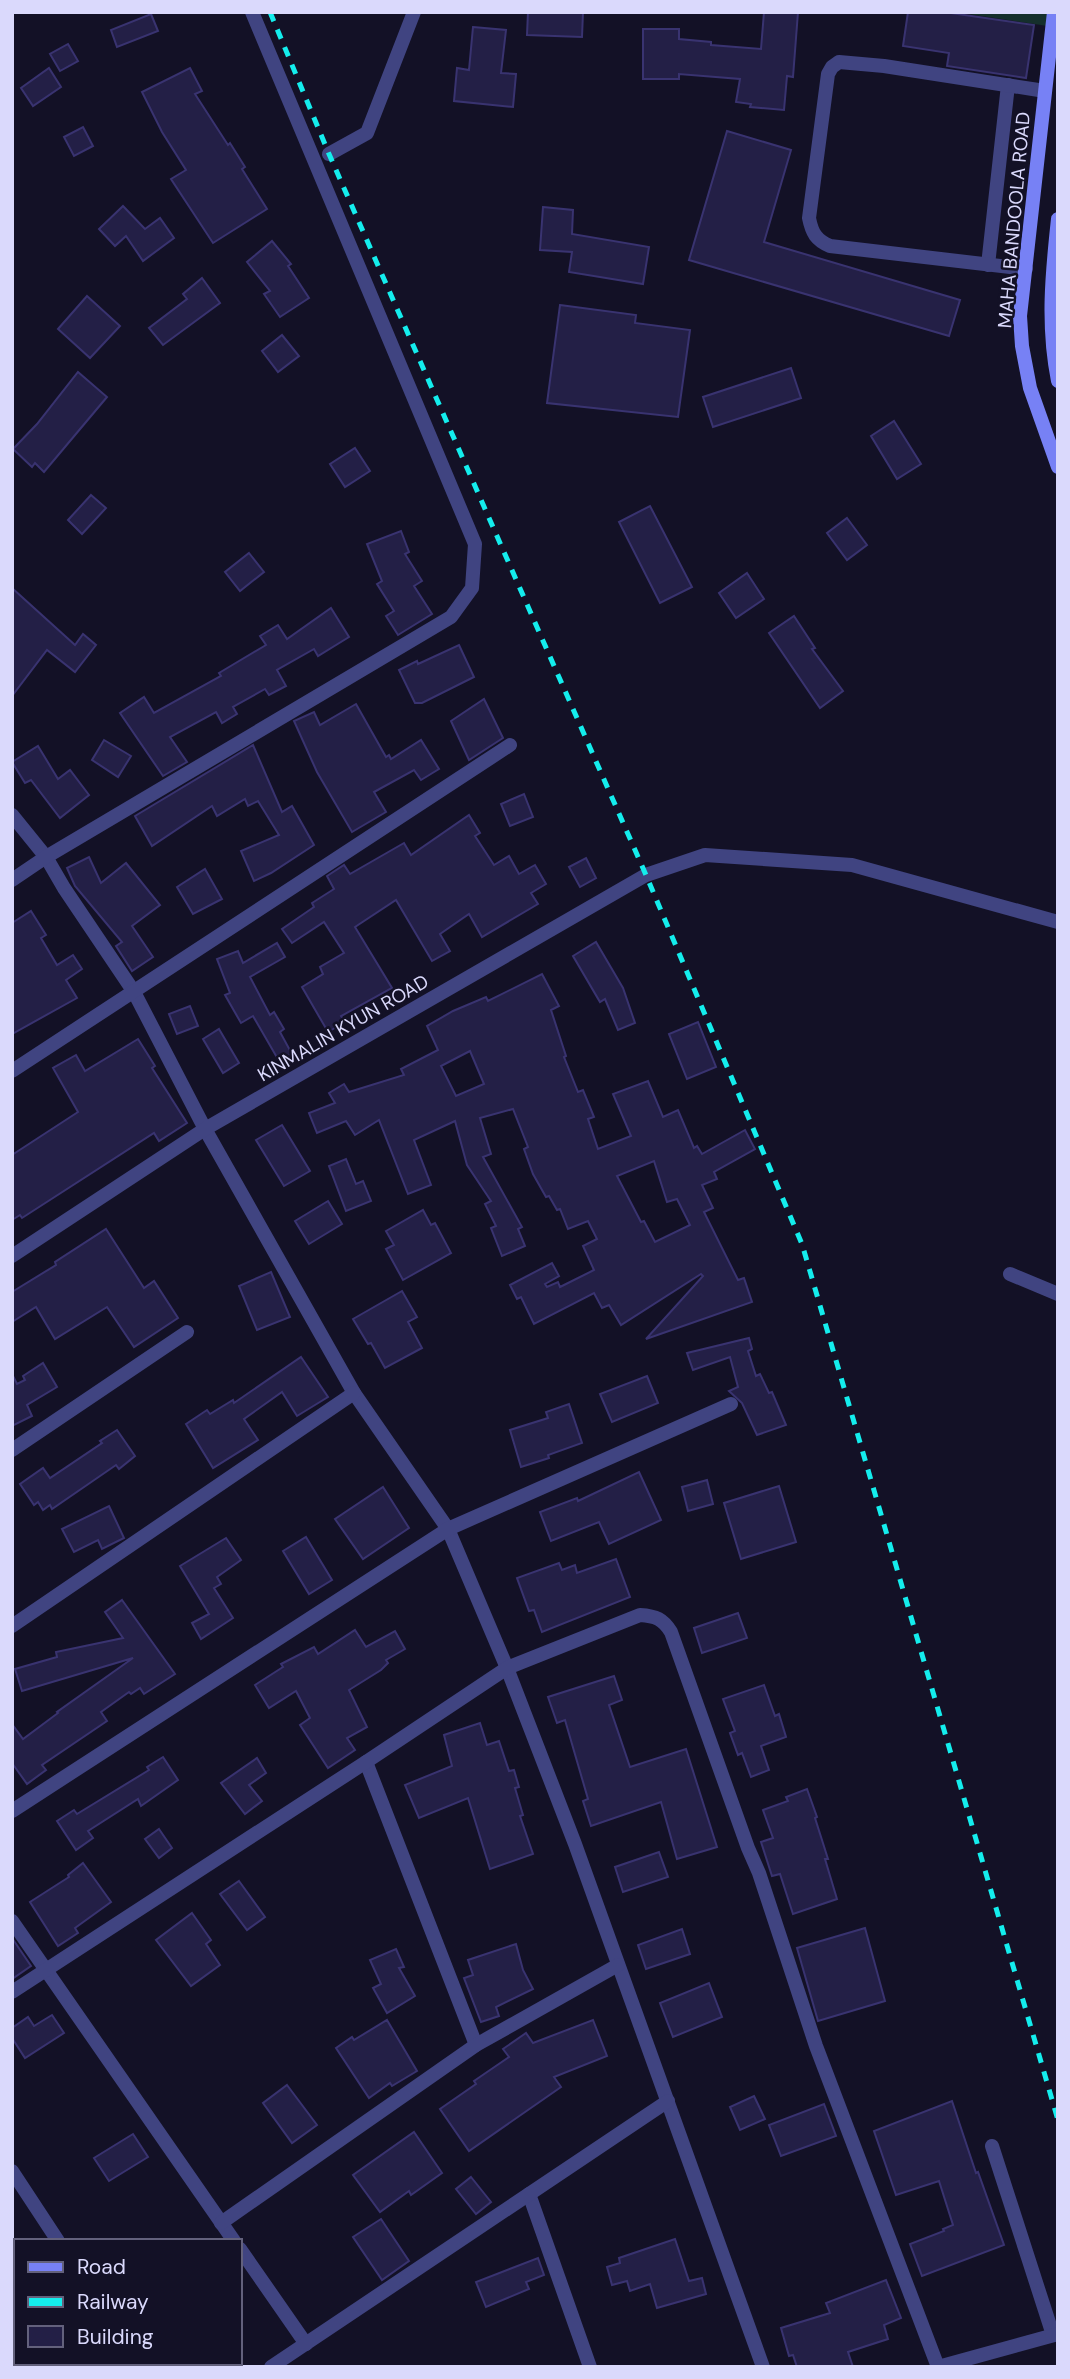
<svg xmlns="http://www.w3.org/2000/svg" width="1070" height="2379" font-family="'DM Sans',sans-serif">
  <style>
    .green { fill: #152f2c }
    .building { fill: #231f46; stroke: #393370; stroke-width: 2; fill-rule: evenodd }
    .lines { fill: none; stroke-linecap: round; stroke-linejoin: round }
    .minor { stroke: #404481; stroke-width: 14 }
    .secondary { stroke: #7781f5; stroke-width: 14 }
    .rail { stroke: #14eded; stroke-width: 5; stroke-dasharray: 10 9; stroke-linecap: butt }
    .labels { text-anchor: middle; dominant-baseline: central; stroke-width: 5; stroke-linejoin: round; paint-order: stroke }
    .street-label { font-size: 19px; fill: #dad9fc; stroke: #131126 }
  </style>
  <rect width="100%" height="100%" fill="#131126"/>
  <!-- green -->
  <polygon class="green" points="955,12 1055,12 1054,27"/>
  <!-- building -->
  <g class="building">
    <polygon points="528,12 583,12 582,37 527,35"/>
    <polygon points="764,12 798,12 793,77 787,76 784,110 750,107 751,104 736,102 740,79 679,74 679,79 643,79 643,29 679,29 679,39 711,42 711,45 761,49"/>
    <polygon points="908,12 944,12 1034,25 1026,78 947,66 949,53 903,46"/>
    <polygon points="151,14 158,31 117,47 111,30"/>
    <polygon points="473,27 506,30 501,73 516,74 513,107 454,101 457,68 469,70"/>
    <polygon points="68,44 78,61 60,71 50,54"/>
    <polygon points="49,68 61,87 33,106 21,88"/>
    <polygon points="190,68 202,91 195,94 228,145 230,143 245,167 242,169 267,209 213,243 171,179 186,170 162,132 142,92"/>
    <polygon points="83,127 93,146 74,156 64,137"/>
    <polygon points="727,131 791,150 764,242 960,300 949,336 689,260"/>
    <polygon points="123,206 145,229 160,218 174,238 143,261 126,236 115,246 99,229"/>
    <polygon points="543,207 573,210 572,234 649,247 643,284 569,272 572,252 540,250"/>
    <polygon points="272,241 291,264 288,266 309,298 280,317 264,294 270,291 247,262"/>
    <polygon points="202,278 220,303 163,345 149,328 187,299 183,294"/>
    <polygon points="87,296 120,326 90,358 58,329"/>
    <polygon points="560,305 636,315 635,323 690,330 678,417 547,403"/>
    <polygon points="282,335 299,356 278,372 262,351"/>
    <polygon points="791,368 801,398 713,427 703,397"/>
    <polygon points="78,372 107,397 44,472 35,463 32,467 13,449 37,424"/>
    <polygon points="894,421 921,464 897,479 871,436"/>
    <polygon points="355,448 370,471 345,487 330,464"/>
    <polygon points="91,495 106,508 82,534 68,520"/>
    <polygon points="650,506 692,587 660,603 619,522"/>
    <polygon points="847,518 867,545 847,560 827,533"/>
    <polygon points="401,531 409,552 405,554 422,581 414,586 432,614 398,635 386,616 394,611 377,584 382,581 367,544"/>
    <polygon points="249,553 264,572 240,591 225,572"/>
    <polygon points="747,573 764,599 736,618 719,593"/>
    <polygon points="12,588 75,645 83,634 96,645 75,672 47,650 12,696"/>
    <polygon points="331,608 349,637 318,656 314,649 277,670 286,686 269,695 265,689 233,707 237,714 222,723 216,712 170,737 187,762 163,776 120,713 144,697 154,713 221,676 219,673 266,645 260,636 278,625 287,639"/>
    <polygon points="794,616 815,648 812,649 843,691 820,708 769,633"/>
    <polygon points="459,645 474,677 422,703 415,703 399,670 417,661 418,664"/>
    <polygon points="484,699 503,738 469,760 451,721"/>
    <polygon points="356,704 386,757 389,755 391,759 421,740 439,769 421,780 414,770 374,792 386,812 352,832 317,772 294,721 314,712 320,725"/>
    <polygon points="104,740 131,756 118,777 92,760"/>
    <polygon points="253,745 282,812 292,806 314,845 271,873 254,881 241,851 279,835 258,801 248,806 245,799 217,816 212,806 152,846 135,816"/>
    <polygon points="38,746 58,779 70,770 89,795 60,818 31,780 25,783 12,762"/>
    <polygon points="524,794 533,817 510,826 501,804"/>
    <polygon points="469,815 480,833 475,836 494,865 509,856 519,874 535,865 546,884 531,893 538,904 482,937 469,914 440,934 450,951 432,961 396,900 355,927 392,988 341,1016 345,1022 328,1032 302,987 323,974 320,967 344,953 324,922 292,943 282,929 314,907 312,903 334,889 327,876 344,865 350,874 404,843 411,855"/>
    <polygon points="89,857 101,883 126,863 160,905 132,926 153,957 132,971 116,946 122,942 75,886 67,868"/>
    <polygon points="586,858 596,878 580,887 569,867"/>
    <polygon points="205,869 222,899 193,914 177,887"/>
    <polygon points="31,911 46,935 41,938 57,965 73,955 82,969 66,980 77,998 12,1034 12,923"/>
    <polygon points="596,942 623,988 635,1023 618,1030 605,999 600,1002 573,956"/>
    <polygon points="277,943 285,957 250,977 270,1015 274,1012 284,1029 280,1032 292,1054 279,1061 253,1016 241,1023 225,995 230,993 217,959 238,951 243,963"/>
    <path d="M 542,974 L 559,1006 L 551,1010 L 566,1056 L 564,1057 L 578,1092 L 583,1090 L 594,1117 L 588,1119 L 598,1149 L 631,1136 L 613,1094 L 648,1081 L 663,1117 L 678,1110 L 694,1148 L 697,1146 L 702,1154 L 745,1130 L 755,1149 L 714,1172 L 717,1179 L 702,1185 L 713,1208 L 704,1212 L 738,1280 L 744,1278 L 752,1302 L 646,1339 L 703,1276 L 701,1274 L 621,1325 L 609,1305 L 602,1308 L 594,1293 L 534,1324 L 521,1297 L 517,1299 L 510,1285 L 552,1263 L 559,1276 L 545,1284 L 547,1287 L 558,1282 L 560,1287 L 594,1270 L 583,1246 L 597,1239 L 588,1221 L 568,1229 L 560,1209 L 557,1210 L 549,1196 L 546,1197 L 533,1174 L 524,1149 L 528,1147 L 513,1109 L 480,1118 L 491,1154 L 483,1157 L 522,1227 L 518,1229 L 525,1246 L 502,1256 L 491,1228 L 496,1226 L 485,1204 L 491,1201 L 467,1165 L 455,1121 L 414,1140 L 431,1185 L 408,1194 L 379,1120 L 355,1135 L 346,1121 L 317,1133 L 309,1113 L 335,1103 L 329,1093 L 344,1084 L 349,1092 L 404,1075 L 401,1069 L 438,1050 L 427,1026 L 453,1011 L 486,997 L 488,1001 ZM 470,1051 L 484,1084 L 456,1096 L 441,1066 ZM 654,1161 L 667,1202 L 677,1199 L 690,1225 L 655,1242 L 644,1221 L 641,1222 L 617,1176 Z"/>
    <polygon points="190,1006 198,1026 177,1034 169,1014"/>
    <polygon points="698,1022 716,1067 687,1079 669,1034"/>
    <polygon points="219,1029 239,1063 223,1073 203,1039"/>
    <polygon points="138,1039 155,1066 152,1068 187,1123 159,1141 154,1133 22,1218 20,1215 12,1220 12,1155 78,1112 53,1068 76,1055 85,1071"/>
    <polygon points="282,1125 310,1171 284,1186 256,1140"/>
    <polygon points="346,1159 356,1184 363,1181 371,1201 346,1211 329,1166"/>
    <polygon points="328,1201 342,1224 309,1244 295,1221"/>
    <polygon points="423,1210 431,1225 435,1223 451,1253 403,1280 386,1249 394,1245 386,1231"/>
    <polygon points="106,1229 144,1288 154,1281 178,1318 134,1347 107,1307 55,1339 36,1307 12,1322 12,1292 56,1265 55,1262"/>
    <polygon points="271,1272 290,1317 257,1330 239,1286"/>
    <polygon points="402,1291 417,1317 408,1322 422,1348 385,1368 371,1343 368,1344 353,1319"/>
    <polygon points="749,1338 752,1349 748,1351 756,1376 760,1374 769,1393 772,1392 786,1425 757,1435 742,1403 729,1391 738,1387 730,1357 693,1370 687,1353"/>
    <polygon points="301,1357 328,1397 297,1416 282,1392 244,1419 258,1440 213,1468 186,1424 207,1410 210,1414 233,1400 234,1403"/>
    <polygon points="43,1363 57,1387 27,1405 32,1416 12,1426 12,1374 17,1384 25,1380 23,1376"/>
    <polygon points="647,1376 658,1403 612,1422 600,1394"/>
    <polygon points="569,1404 582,1443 548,1455 549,1458 521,1467 510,1430 548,1418 546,1412"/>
    <polygon points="117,1430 135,1456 119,1469 116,1465 52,1509 50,1505 43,1510 38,1502 34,1505 20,1484 43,1468 50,1478 102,1443 100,1441"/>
    <polygon points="639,1472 661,1520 609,1544 599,1522 551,1541 540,1512 577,1498 578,1501"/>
    <polygon points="707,1480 713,1504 688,1511 682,1487"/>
    <polygon points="779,1486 796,1542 741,1559 724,1503"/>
    <polygon points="383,1487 409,1528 363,1559 335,1519"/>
    <polygon points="109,1506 124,1538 102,1549 98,1540 74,1552 62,1529"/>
    <polygon points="306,1537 332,1580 309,1594 283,1551"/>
    <polygon points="226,1538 241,1560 217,1577 221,1584 214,1588 233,1618 201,1639 192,1623 209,1614 180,1566"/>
    <polygon points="616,1559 630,1597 542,1632 534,1610 529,1611 517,1578 559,1563 562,1570 575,1565 577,1573"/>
    <polygon points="122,1600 175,1674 144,1694 140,1688 131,1694 129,1692 101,1712 107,1721 42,1765 46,1770 27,1784 12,1763 12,1724 23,1739 58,1713 57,1712 133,1658 22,1691 15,1669 57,1657 56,1652 123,1638 105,1612"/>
    <polygon points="738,1613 747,1638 702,1653 694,1628"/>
    <polygon points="355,1630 366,1647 395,1631 405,1649 386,1660 388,1663 381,1670 349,1690 367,1727 347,1738 355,1750 328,1768 300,1725 310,1718 296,1691 269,1708 255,1685 283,1667 281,1664 314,1647 318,1654"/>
    <polygon points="614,1676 622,1700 609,1705 630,1767 686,1749 717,1847 677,1859 661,1802 591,1826 583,1801 588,1799 565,1720 557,1723 548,1697"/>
    <polygon points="764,1685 775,1716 779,1714 786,1737 761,1746 769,1770 751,1777 742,1753 738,1755 730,1733 735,1731 723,1699"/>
    <polygon points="480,1723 487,1745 499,1741 509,1771 514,1770 519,1787 515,1788 523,1815 520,1816 533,1854 490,1869 468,1798 419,1818 405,1785 452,1766 444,1735"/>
    <polygon points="163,1757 178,1780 141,1806 138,1799 88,1831 93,1838 76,1850 57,1821 74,1810 77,1814 149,1770 147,1767"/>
    <polygon points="257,1758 266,1773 249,1785 262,1801 245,1814 221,1783"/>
    <polygon points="807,1789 817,1817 815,1818 828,1859 825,1859 837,1899 793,1914 780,1874 772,1876 761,1842 773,1838 763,1810 788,1801 786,1797"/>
    <polygon points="159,1829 172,1848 159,1858 145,1839"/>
    <polygon points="659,1852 668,1877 623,1892 615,1867"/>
    <polygon points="83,1863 111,1902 75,1928 78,1933 58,1946 30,1902 69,1877 68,1875"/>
    <polygon points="239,1881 265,1917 247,1930 220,1894"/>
    <polygon points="192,1913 211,1940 206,1944 220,1965 191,1986 156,1940"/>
    <polygon points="865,1928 885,2001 818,2021 797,1948"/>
    <polygon points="682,1929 690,1954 646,1969 638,1945"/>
    <polygon points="12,1938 31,1966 12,1979"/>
    <polygon points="516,1944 523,1970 533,1989 496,2007 499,2016 481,2022 464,1978 473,1975 468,1960"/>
    <polygon points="396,1949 404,1967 399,1968 415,1996 387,2013 373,1988 381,1984 370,1960"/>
    <polygon points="709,1983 722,2017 673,2037 660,2003"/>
    <polygon points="52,2015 64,2033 25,2058 12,2038 12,2028 28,2017 34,2026"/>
    <polygon points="387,2020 417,2071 392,2086 390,2083 369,2098 336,2048 352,2037 354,2040"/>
    <polygon points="593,2020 607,2056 554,2077 561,2087 469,2151 440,2109 476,2084 474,2081 509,2057 503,2049 526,2033 533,2043"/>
    <polygon points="287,2085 317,2125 292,2143 263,2103"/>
    <polygon points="754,2096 765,2119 740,2130 730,2107"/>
    <polygon points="952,2101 976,2173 978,2172 1004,2245 922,2276 910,2244 944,2231 943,2229 953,2225 939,2181 896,2195 874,2131"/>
    <polygon points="824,2104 836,2136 781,2156 769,2125"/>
    <polygon points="414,2132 442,2173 411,2195 409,2191 380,2212 353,2175"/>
    <polygon points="133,2134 148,2157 109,2181 94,2158"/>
    <polygon points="471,2177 491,2202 476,2214 456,2189"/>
    <polygon points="381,2219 409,2261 382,2280 353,2237"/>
    <polygon points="675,2239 689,2281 702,2278 706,2294 657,2308 650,2284 630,2291 627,2281 612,2285 607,2267 620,2263 619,2258"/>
    <polygon points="538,2258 544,2275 526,2282 529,2289 486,2307 476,2282"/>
    <polygon points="886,2280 901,2318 884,2325 888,2339 848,2352 853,2367 797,2367 793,2355 789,2356 781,2328 830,2313 826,2303"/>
  </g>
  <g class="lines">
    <!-- minor -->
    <g class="minor">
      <polyline points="329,154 367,133 414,12"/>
      <polyline points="988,265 1008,85"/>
      <path d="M 1026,269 L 830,246 C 816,240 812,233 809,218 L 828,74 L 832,67 L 839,62 L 884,66 L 1045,91"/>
      <polyline points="12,815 46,857 64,888 134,992 205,1129 354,1393 448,1529 507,1668 575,1844 763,2367"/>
      <polyline points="12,880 46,857 451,617 472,588 475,544 252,12"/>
      <polyline points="12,1071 510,745"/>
      <polyline points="12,1256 205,1129 646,875 705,855 852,865 1058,922"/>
      <polyline points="1010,1274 1058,1294"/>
      <polyline points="12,1450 187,1332"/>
      <polyline points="12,1626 354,1393"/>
      <polyline points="366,1762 476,2045"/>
      <polyline points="12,1811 448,1529 731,1404"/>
      <polyline points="12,1921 234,2241"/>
      <path d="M 12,1992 L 366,1762 L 507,1668 L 640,1615 C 656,1616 663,1619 671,1632 L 748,1848 L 759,1873 L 816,2046 L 938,2367"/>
      <polyline points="992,2146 1053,2335"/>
      <polyline points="12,2171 58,2241"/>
      <polyline points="529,2194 590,2367"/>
      <polyline points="221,2223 476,2045 618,1965"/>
      <polyline points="240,2249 306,2344"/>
      <polyline points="12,2357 16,2354"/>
      <polyline points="135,2363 137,2367"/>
      <polyline points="271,2367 668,2101"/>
      <polyline points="938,2367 1058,2334"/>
    </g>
    <!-- secondary -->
    <g class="secondary">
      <polyline points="1054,12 1020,316 1022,346 1030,388 1058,467"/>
      <path d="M 1058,219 C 1052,274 1047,326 1058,381"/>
    </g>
    <!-- rail -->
    <polyline class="rail" points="270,12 329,154 646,875 802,1244 1058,2120"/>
  </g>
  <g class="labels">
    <!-- street labels -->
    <g class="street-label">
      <text transform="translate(1014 220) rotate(-85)">MAHA BANDOOLA ROAD</text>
      <text transform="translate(343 1028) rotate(-30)">KINMALIN KYUN ROAD</text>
    </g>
  </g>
  <!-- border -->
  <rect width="1070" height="2379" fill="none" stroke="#dad9fc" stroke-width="28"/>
  <!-- legend -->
  <rect x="14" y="2239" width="228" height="126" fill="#131126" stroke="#63617c" stroke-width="2"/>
  <rect x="28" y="2262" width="35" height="10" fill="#7781f5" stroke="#63617c" stroke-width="2"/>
  <text x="77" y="2274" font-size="21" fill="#dad9fc">Road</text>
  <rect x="28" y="2297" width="35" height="10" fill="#14eded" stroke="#63617c" stroke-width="2"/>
  <text x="77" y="2309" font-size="21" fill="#dad9fc">Railway</text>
  <rect x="28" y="2326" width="35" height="21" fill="#231f46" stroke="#63617c" stroke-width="2"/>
  <text x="77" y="2344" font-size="21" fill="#dad9fc">Building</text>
</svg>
